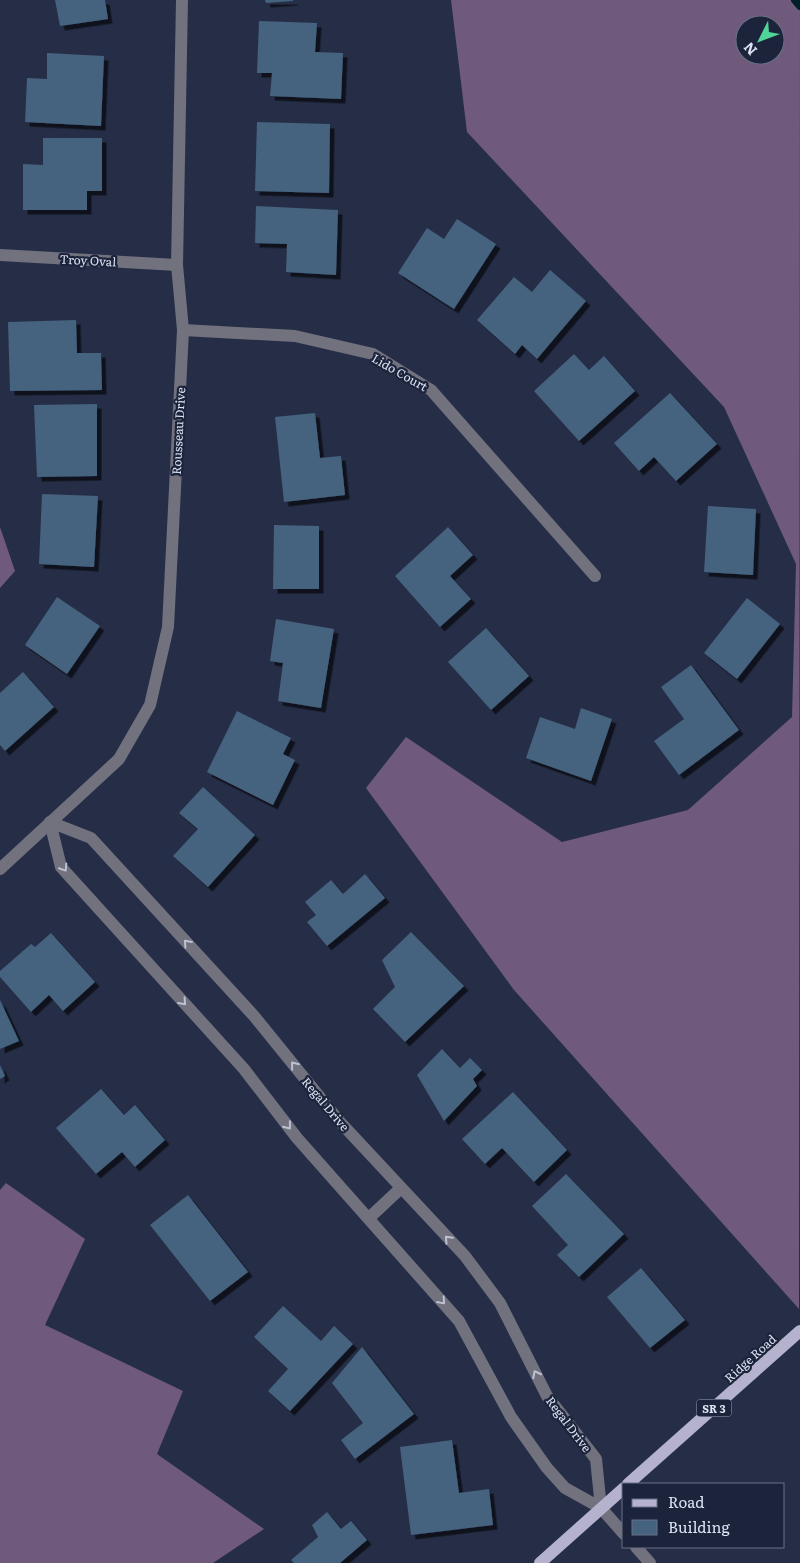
<svg xmlns="http://www.w3.org/2000/svg" width="800" height="1563" font-family="Literata,serif">
  <style>
    .forest { fill: #6f5a7b; fill-rule: evenodd }
    .lines { fill: none; stroke-linecap: round; stroke-linejoin: round }
    .stream { stroke: #001f2b; stroke-width: 8 }
    .building { fill: #45627e; filter: url(#shadow) }
    .minor { stroke: #72717e; stroke-width: 12 }
    .major { stroke: #b5b2ce; stroke-width: 12 }
    .oneway { stroke: #bdc1d1 }
    .labels { text-anchor: middle; dominant-baseline: central; stroke-width: 4.5; stroke-linejoin: round; paint-order: stroke }
    .shield { fill: #1c243c; stroke: #a3aabd; stroke-width: 1 }
    .shield-label { font-size: 11px; font-weight: bold; fill: #dde3f4 }
    .street-label { font-size: 12px; fill: #dde3f4; stroke: #1c243c }
  </style>
  <defs>
    <filter id="shadow"><feDropShadow dx="4.5" dy="4.5" stdDeviation="0" flood-color="#0009"/></filter>
  </defs>
  <rect width="100%" height="100%" fill="#262e47"/>
  <!-- forest -->
  <g class="forest">
    <path d="M 451,0 L 800,0 L 799,1309 L 514,990 L 366,788 L 406,737 L 562,842 L 688,810 L 792,717 L 796,564 L 724,407 L 467,132 ZM 745,25 L 775,25 L 775,55 L 745,55 Z"/>
    <polygon points="0,527 15,571 0,588"/>
    <polygon points="6,1183 85,1239 45,1325 183,1391 157,1454 264,1529 213,1563 0,1563 0,1190"/>
  </g>
  <g class="lines">
    <!-- stream -->
    <polyline class="stream" points="795,0 800,6"/>
  </g>
  <!-- building -->
  <g class="building">
    <polygon points="55,0 105,0 108,19 60,26"/>
    <polygon points="265,0 293,0 293,1 266,3"/>
    <polygon points="259,21 317,23 315,52 343,53 341,99 270,96 272,73 257,73"/>
    <polygon points="47,53 104,56 101,126 25,122 27,78 47,79"/>
    <polygon points="257,122 330,124 329,193 255,191"/>
    <polygon points="43,138 102,138 102,191 87,191 87,210 23,210 23,164 43,165"/>
    <polygon points="256,206 338,210 336,275 286,272 287,244 255,243"/>
    <polygon points="457,219 496,244 454,309 398,273 427,228 444,239"/>
    <polygon points="550,270 586,301 537,359 522,345 515,354 477,320 514,277 532,292"/>
    <polygon points="76,320 77,353 101,353 102,390 10,391 8,322"/>
    <polygon points="574,354 589,370 604,356 635,391 579,441 534,391"/>
    <polygon points="670,393 717,444 676,481 654,457 639,471 614,443"/>
    <polygon points="97,404 97,476 37,477 34,405"/>
    <polygon points="315,413 320,458 341,456 345,495 284,502 275,417"/>
    <polygon points="42,494 98,496 94,567 39,564"/>
    <polygon points="708,506 756,509 753,575 704,572"/>
    <polygon points="274,525 319,526 319,589 273,589"/>
    <polygon points="448,527 473,555 450,576 471,599 440,627 395,576"/>
    <polygon points="57,597 100,626 67,674 25,645"/>
    <polygon points="747,598 780,624 737,679 704,653"/>
    <polygon points="276,619 334,629 321,708 278,701 283,663 270,661"/>
    <polygon points="486,628 529,676 491,710 448,662"/>
    <polygon points="691,665 739,730 679,775 654,741 684,719 661,687"/>
    <polygon points="23,672 54,707 5,751 0,745 0,693"/>
    <polygon points="581,708 612,719 591,781 526,758 540,717 575,729"/>
    <polygon points="237,711 291,738 283,754 295,760 273,805 207,772"/>
    <polygon points="203,787 255,835 208,887 173,856 198,829 179,813"/>
    <polygon points="365,874 385,898 327,946 307,922 316,915 305,902 331,880 343,894"/>
    <polygon points="411,932 464,986 405,1042 373,1009 395,987 382,960"/>
    <polygon points="51,933 95,982 63,1011 49,995 31,1012 0,977 0,971 31,944 35,947"/>
    <polygon points="0,1000 19,1041 0,1049"/>
    <polygon points="442,1049 460,1068 470,1058 482,1070 473,1079 477,1086 444,1121 417,1075"/>
    <polygon points="0,1065 5,1076 0,1079"/>
    <polygon points="101,1089 124,1115 135,1105 165,1140 135,1167 122,1152 96,1174 56,1128"/>
    <polygon points="513,1092 567,1150 534,1182 502,1148 485,1164 462,1139"/>
    <polygon points="566,1174 624,1234 579,1277 557,1255 568,1245 532,1206"/>
    <polygon points="188,1195 248,1272 210,1301 150,1225"/>
    <polygon points="641,1268 685,1320 650,1348 607,1297"/>
    <polygon points="283,1306 321,1341 334,1326 353,1344 290,1411 268,1391 288,1369 254,1337"/>
    <polygon points="362,1347 414,1414 355,1459 341,1440 363,1423 332,1383"/>
    <polygon points="452,1440 459,1493 489,1489 493,1525 411,1535 400,1447"/>
    <polygon points="327,1512 341,1529 351,1521 367,1540 340,1563 294,1563 291,1560 318,1537 312,1525"/>
  </g>
  <g class="lines">
    <!-- minor -->
    <g class="minor">
      <polyline points="0,255 177,265"/>
      <polyline points="183,330 295,336 373,354 431,390 595,576"/>
      <polyline points="50,822 61,867 244,1069 297,1138 459,1321 511,1417 547,1468 565,1488 601,1508 624,1534"/>
      <polyline points="50,822 91,838 254,1016 340,1122 465,1256 500,1303 547,1396 596,1459 601,1508"/>
      <polyline points="0,869 119,759 150,705 168,627 183,330 177,265 182,0"/>
      <polyline points="369,1218 401,1188"/>
      <polyline points="636,1547 650,1563"/>
    </g>
    <!-- major -->
    <g class="major">
      <polyline points="628,1484 800,1331"/>
      <polyline points="540,1563 624,1488"/>
    </g>
  </g>
  <!-- one-way arrows -->
  <defs><path id="oneway-chevron" d="M-2-3.5L2.5 0L-2 3.5" fill="none" stroke-width="1.6" stroke-linecap="round" stroke-linejoin="round" transform="scale(1.25)"/></defs>
  <g class="oneway">
    <use href="#oneway-chevron" transform="translate(64 868) rotate(57)"/>
    <use href="#oneway-chevron" transform="translate(187 943) rotate(-132)"/>
    <use href="#oneway-chevron" transform="translate(183 1002) rotate(48)"/>
    <use href="#oneway-chevron" transform="translate(294 1065) rotate(-129)"/>
    <use href="#oneway-chevron" transform="translate(288 1126) rotate(52)"/>
    <use href="#oneway-chevron" transform="translate(448 1239) rotate(-133)"/>
    <use href="#oneway-chevron" transform="translate(442 1301) rotate(49)"/>
    <use href="#oneway-chevron" transform="translate(536 1374) rotate(-117)"/>
  </g>
  <g class="labels">
    <!-- shield labels -->
    <rect class="shield" x="696.5" y="1399.5" width="35" height="17" rx="4"/>
    <g class="shield-label">
      <text x="714" y="1408">SR 3</text>
    </g>
    <!-- street labels -->
    <g class="street-label">
      <text transform="translate(88 260) rotate(3)">Troy Oval</text>
      <text transform="translate(400 372) rotate(30)">Lido Court</text>
      <text transform="translate(178 431) rotate(-87)">Rousseau Drive</text>
      <text transform="translate(326 1104) rotate(50)">Regal Drive</text>
      <text transform="translate(750 1358) rotate(-42)">Ridge Road</text>
      <text transform="translate(569 1424) rotate(53)">Regal Drive</text>
    </g>
  </g>
  <!-- legend -->
  <rect x="622" y="1483" width="162" height="65" fill="#1c243c" stroke="#697086"/>
  <rect x="632" y="1499" width="25" height="8" fill="#b5b2ce" stroke="#697086"/>
  <text x="668" y="1508" font-size="15" fill="#dde3f4">Road</text>
  <rect x="632" y="1520" width="25" height="15" fill="#45627e" stroke="#697086"/>
  <text x="668" y="1533" font-size="15" fill="#dde3f4">Building</text>
  <!-- north arrow -->
  <g transform="translate(760 40) rotate(228)"><circle r="24" fill="#1c243c" stroke="#697086"/>
  <path d="M0-4L9 19L0 12L-9 19Z" fill="#51d398"/>
  <text y="-8" font-size="14" font-weight="bold" text-anchor="middle" fill="#dde3f4">N</text>
  </g>
</svg>
